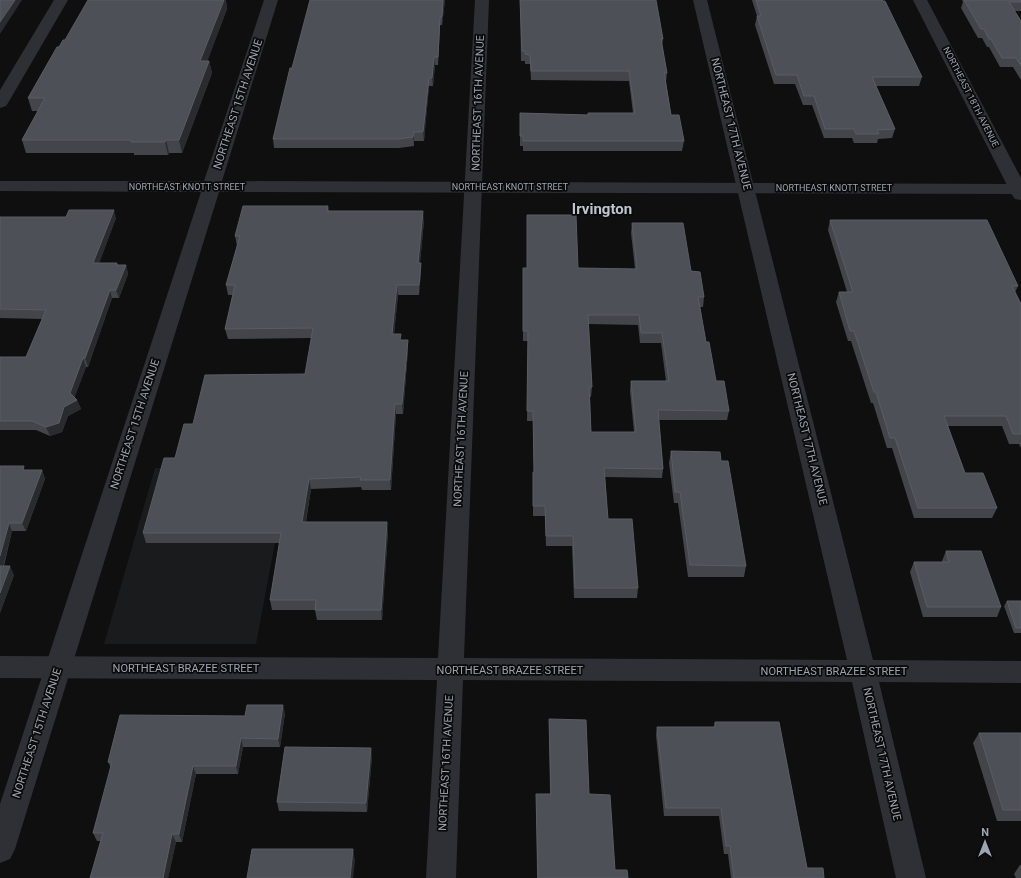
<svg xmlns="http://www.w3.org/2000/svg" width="1021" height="878" font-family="Roboto,sans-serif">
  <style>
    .built { fill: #1a1b1d }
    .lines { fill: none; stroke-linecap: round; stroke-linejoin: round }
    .minor { fill: #2f3035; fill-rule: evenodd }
    .tertiary { fill: #2f3035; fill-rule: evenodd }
    .wall { fill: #43454b; fill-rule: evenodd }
    .shaded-wall { fill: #2a2b2f }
    .building { fill: #4d5056; stroke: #595d64; fill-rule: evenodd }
    .labels { text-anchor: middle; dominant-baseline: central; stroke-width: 3.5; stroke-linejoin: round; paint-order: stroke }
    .far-street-label { font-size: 9px; fill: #9ea5b2; stroke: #0a0a0b }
    .street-label { font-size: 11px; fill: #9ea5b2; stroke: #0a0a0b }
    .district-label { font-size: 15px; font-weight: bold; fill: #c0c4ce; stroke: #0a0a0b }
  </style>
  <rect width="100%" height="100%" fill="#0f0f10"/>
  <!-- built -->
  <polygon class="built" points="155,468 289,468 256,644 104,644"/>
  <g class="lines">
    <!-- minor -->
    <g class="minor">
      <polygon points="54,0 68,0 8,103 6,106 0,108 0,90"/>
      <polygon points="475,0 489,0 464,658 847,660 693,0 707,0 873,660 1021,661 1021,683 879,682 926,878 896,878 852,682 463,680 456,878 426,878 437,680 0,678 0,656 438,658"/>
      <polygon points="913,0 927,0 1021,178 1021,200 1015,199 1012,195"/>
    </g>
    <!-- tertiary -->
    <polygon class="tertiary" points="264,0 278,0 222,181 1021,184 1021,194 219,192 15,849 10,859 0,863 0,804 201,192 0,191 0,181 204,181"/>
  </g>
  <!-- wall -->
  <g class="wall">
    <polygon points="445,0 442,25 440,25 438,65 435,65 433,86 429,86 424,141 414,141 414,146 399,148 274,148 273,139 292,68"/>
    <polygon points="520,0 663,39 662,46 667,73 666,82 671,115 684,141 682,151 523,151 523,146 520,146 520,113 588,115 633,113 629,81 531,80 530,64 525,64 525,61 521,61"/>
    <polygon points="752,0 882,0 922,77 919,86 876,86 895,129 892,138 878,139 877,143 854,143 852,138 824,138 812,105 803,105 795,84 774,84 755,25 757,16"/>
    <polygon points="962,0 1021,0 1021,11 1014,11 1021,21 1021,80 1013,67 1000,67 989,47 987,47 982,38 978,38 961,8 963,2"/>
    <polygon points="226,1 227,9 207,61 209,61 212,73 182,153 169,153 168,155 134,155 134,153 26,153 22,140 38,111 32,111 28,98 59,47 65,40"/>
    <polygon points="328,206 329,211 424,221 420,263 421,263 421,272 419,295 398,295 394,334 401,340 408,350 403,414 396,414 391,490 362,490 361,487 311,489 306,522 388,532 382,620 317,620 315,610 272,610 270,600 280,543 146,543 143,533 175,458 193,424 305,374 312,338 228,339 225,329 233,295 228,295 226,285 237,246 235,236"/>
    <polygon points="0,217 116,218 99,263 117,263 118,265 126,265 128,274 119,298 112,298 88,367 86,367 74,398 77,400 81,409 68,416 62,432 50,436 36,430 0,430 0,357 26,357 42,319 0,318"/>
    <polygon points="830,220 1018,286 1015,292 1021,304 1021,448 1019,444 1009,444 1002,426 948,426 965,473 997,508 992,518 914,518 892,448 887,448 873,403 871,403 851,341 848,341 836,302 839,292 847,292 828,230"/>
    <path d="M 632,223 L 691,271 L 704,297 L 703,307 L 700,307 L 706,342 L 716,381 L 729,411 L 727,420 L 659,420 L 663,469 L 662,478 L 605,477 L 608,519 L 638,588 L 637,598 L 574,598 L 572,546 L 546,546 L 545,516 L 533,516 L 533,472 L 534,472 L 533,421 L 527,421 L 528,341 L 523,341 L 523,268 L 578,268 L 635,269 L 631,233 ZM 588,324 L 638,325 L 640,343 L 661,343 L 666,381 L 631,381 L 630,391 L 634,432 L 591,432 L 590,397 L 591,397 L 592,387 Z"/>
    <polygon points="671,451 721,461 746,566 744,577 688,577 678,503 674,503 669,463"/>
    <polygon points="0,466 26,470 42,470 45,479 26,531 12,531 4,566 14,575 0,613"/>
    <polygon points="946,551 1001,607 997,617 923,617 910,572 914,562 942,562 942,561"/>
    <polygon points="1007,601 1021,601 1021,633 1014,633 1004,606"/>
    <polygon points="285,713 280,747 243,747 238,774 196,774 182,842 176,842 168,878 90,878 101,841 97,841 93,833 111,768 108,762 245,716"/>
    <polygon points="549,719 589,794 615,870 628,878 537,878 536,794 550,794 549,728"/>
    <polygon points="715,722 807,868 824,878 731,878 728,854 724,854 719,816 664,816 656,735 657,727 714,727"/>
    <polygon points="979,733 1021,733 1021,821 997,821 973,743"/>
    <polygon points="372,757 367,812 279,811 277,802"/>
    <polygon points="1020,865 1021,865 1021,878 1016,878 1014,874"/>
  </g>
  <!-- shaded-wall -->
  <g class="shaded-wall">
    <polygon points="15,0 22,0 0,34 0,22"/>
    <polygon points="221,0 226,0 227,9 203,73 200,61"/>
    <polygon points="443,0 445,0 442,25 442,17"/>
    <polygon points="440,17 440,25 438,65 438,57"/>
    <polygon points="434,57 435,65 433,86 432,78"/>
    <polygon points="209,61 212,73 182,153 179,140"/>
    <polygon points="429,78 429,86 424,141 423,132"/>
    <polygon points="414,132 414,146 413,137"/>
    <polygon points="166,140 169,153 168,155 165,142"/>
    <polygon points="114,210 116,218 96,272 93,263"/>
    <polygon points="423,211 424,221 419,272 418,263"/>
    <polygon points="421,263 421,272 419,295 419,285"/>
    <polygon points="126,265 128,274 119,298 116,290"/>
    <polygon points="397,285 398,295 393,344 392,334"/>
    <polygon points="110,290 112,298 88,367 85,358"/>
    <polygon points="408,340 408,350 403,414 402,404"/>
    <polygon points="83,358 86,367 73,402 70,393"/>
    <polygon points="77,400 81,409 68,416 62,432 50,436 46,427 64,407"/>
    <polygon points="395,404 396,414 391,490 390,480"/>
    <polygon points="42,470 45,479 26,531 22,523"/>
    <polygon points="309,479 311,489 304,532 302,522"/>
    <polygon points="387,522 388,532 382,620 381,610"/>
    <polygon points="9,523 12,531 1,575 0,572 0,556"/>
    <polygon points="10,566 14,575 0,613 0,593"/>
    <polygon points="283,705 285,713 280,747 278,739"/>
    <polygon points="241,738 243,747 238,774 236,766"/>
    <polygon points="371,748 372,757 367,812 366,803"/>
    <polygon points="193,766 196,774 182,842 179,834"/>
    <polygon points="172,834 176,842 168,878 163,878"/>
    <polygon points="353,849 355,861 353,878 350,878"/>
  </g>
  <!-- building -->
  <g class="building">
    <polygon points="0,0 15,0 0,22"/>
    <polygon points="88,0 224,0 200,61 209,61 179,140 166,140 165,142 131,142 131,140 22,140 45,98 28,98 57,47 59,47 63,40 65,40"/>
    <polygon points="310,0 443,0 442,17 440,17 438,57 434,57 432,78 429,78 423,132 414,132 413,137 398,139 273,139 290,68 292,68"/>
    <polygon points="520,0 656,0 663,39 661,39 667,73 664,73 671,115 679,115 684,141 523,141 523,136 520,136 520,113 588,115 588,113 635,113 629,71 531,71 530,55 525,54 525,51 522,51"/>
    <polygon points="756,0 882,0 883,1 885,1 922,77 872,77 895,129 877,130 879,134 856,134 854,129 825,129 814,96 804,96 797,75 776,75 757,16 761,16"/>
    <polygon points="964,0 1021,0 1021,2 1009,2 1021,21 1021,66 1016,58 1002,58 991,39 989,39 984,29 981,29"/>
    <polygon points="243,206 328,206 327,211 423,211 418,263 421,263 419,285 397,285 392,334 401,334 400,340 408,340 402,404 395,404 390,480 360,480 361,477 309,479 302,522 387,522 381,610 315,610 316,600 270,600 281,533 143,533 164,458 175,458 184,424 193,424 205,375 305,374 313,328 225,329 235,285 226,285 240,236 235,236"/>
    <polygon points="69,210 114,210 93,263 117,263 116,265 126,265 116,290 110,290 85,358 83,358 70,393 77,400 64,407 59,423 46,427 32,421 0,421 0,357 26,357 46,310 0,309 0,217 66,217"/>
    <path d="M 527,215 L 576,215 L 578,268 L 637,269 L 632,223 L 683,223 L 691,271 L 700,272 L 704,297 L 698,297 L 706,342 L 709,342 L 716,381 L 724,381 L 729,411 L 658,410 L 663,469 L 604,468 L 608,519 L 632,519 L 638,588 L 575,588 L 573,536 L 546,536 L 545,506 L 533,506 L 533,472 L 534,472 L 533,411 L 527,411 L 528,331 L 523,331 L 523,268 L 527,268 ZM 588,315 L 639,315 L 641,333 L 662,333 L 669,381 L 631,381 L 636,432 L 591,432 L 589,387 L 592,387 Z"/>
    <polygon points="830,220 987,220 1018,286 1012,286 1021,304 1021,434 1013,434 1006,416 944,416 965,473 983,473 997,508 918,508 895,438 890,438 876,392 874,392 854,331 850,331 839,292 853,292"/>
    <polygon points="671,451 720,452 721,461 728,461 746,566 690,565 680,492 675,492"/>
    <polygon points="0,466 24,466 23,470 42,470 22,523 9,523 0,556"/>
    <polygon points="946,551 981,551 1001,607 927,607 914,562 949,562"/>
    <polygon points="0,566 10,566 0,593"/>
    <polygon points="1007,601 1021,601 1021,628 1016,628"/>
    <polygon points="247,705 283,705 278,739 241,738 236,766 193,766 179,834 172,834 163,878 90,878 103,833 93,833 112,762 108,762 120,715 245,716"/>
    <polygon points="549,719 586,720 589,794 610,795 615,870 627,870 628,878 538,878 536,794 551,794"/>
    <polygon points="715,722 779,722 807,868 823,868 824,878 734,878 730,846 726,846 721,808 666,808 657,727 715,727"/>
    <polygon points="979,733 1021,733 1021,810 1003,810"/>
    <polygon points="285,747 371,748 366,803 277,802"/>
    <polygon points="252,849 353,849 350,878 247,878"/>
  </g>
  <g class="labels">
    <!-- far-street labels -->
    <g class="far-street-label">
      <text transform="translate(971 97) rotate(63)">NORTHEAST 18TH AVENUE</text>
      <text x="187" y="187">NORTHEAST KNOTT STREET</text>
      <text x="510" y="187">NORTHEAST KNOTT STREET</text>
      <text x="834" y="188">NORTHEAST KNOTT STREET</text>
    </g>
    <!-- street labels -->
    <g class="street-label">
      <text transform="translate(478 103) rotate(-88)">NORTHEAST 16TH AVENUE</text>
      <text transform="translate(238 104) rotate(-72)">NORTHEAST 15TH AVENUE</text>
      <text transform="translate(731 124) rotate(76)">NORTHEAST 17TH AVENUE</text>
      <text transform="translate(135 424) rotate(-72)">NORTHEAST 15TH AVENUE</text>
      <text transform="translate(461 439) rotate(-87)">NORTHEAST 16TH AVENUE</text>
      <text transform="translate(807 439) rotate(76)">NORTHEAST 17TH AVENUE</text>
      <text x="186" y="668">NORTHEAST BRAZEE STREET</text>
      <text x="510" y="670">NORTHEAST BRAZEE STREET</text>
      <text x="834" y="671">NORTHEAST BRAZEE STREET</text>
      <text transform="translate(37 733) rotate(-72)">NORTHEAST 15TH AVENUE</text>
      <text transform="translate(882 754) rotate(77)">NORTHEAST 17TH AVENUE</text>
      <text transform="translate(446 763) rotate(-87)">NORTHEAST 16TH AVENUE</text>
    </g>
    <!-- district labels -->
    <g class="district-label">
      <text x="602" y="209">Irvington</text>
    </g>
  </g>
  <!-- north arrow -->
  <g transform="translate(985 842)" stroke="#0a0a0b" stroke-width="3" paint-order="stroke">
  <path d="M0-3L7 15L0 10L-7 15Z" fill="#9ea5b2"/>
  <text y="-6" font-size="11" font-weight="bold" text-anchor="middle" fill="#9ea5b2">N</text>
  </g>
</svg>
